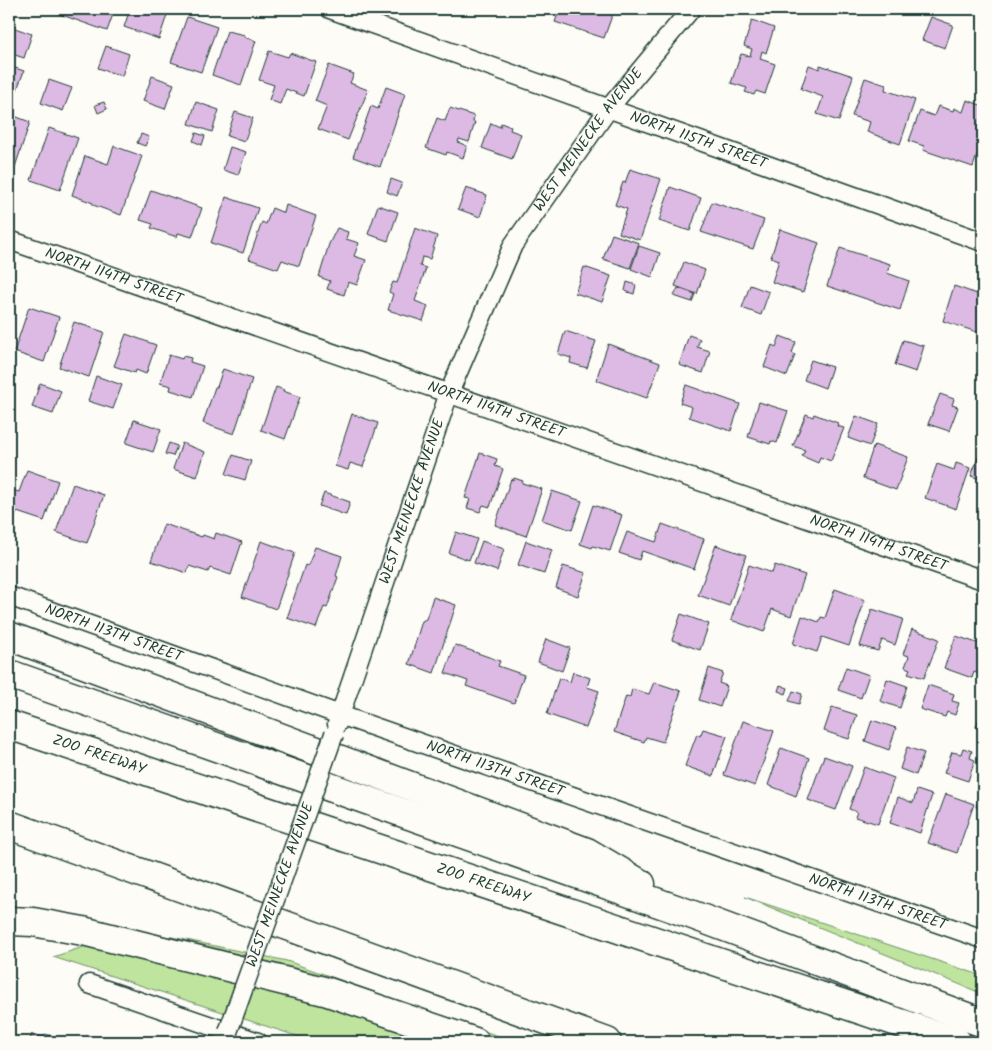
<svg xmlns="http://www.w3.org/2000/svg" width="992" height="1051" font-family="Kalam,sans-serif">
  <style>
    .green { fill: #bfe49e; stroke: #6f9069 }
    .building { fill: #ddbae4; stroke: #1f3d34 }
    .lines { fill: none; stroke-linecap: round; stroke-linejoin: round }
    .minor-casing { stroke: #1f3d34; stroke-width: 21 }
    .motorway-casing { stroke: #1f3d34; stroke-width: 31 }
    .minor { stroke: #fdfcf7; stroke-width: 18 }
    .motorway { stroke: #fdfcf7; stroke-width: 28 }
    .minor-bridge-casing { stroke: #1f3d34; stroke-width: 21; stroke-linecap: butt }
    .minor-bridge { stroke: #fdfcf7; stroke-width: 18 }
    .labels { text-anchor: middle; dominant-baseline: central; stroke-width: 5; stroke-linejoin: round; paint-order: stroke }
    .street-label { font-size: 15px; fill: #1f3d34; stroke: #fdfcf7 }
  </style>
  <rect width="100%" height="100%" fill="#fdfcf7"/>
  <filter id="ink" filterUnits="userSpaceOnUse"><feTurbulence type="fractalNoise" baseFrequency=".02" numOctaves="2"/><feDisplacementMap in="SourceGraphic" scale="10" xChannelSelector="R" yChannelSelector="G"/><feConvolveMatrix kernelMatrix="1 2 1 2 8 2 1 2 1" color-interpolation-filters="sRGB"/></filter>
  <g filter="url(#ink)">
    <!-- green -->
    <g class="green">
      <polygon points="745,897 983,976 983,994"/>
      <polygon points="172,937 287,961 515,1042 315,1042 53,957 110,938"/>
    </g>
    <!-- building -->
    <g class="building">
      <polygon points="45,9 115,9 107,31"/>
      <polygon points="130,9 169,9 159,39 124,27"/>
      <polygon points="560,9 611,9 614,10 604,38 555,22"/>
      <polygon points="187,17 217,27 201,72 171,62"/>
      <polygon points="931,17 953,25 945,48 922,40"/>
      <polygon points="752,20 774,28 766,53 762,51 760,59 775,64 765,94 756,91 754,95 745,92 747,88 731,83 741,54 750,56 752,49 744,46"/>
      <polygon points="9,26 32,34 24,58 9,53"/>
      <polygon points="227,31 245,35 244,37 256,41 241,85 212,75"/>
      <polygon points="106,46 129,54 122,76 98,68"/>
      <polygon points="269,51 288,57 290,53 316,62 304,96 286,89 280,104 269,100 274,85 259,80"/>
      <polygon points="329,65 354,74 350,83 368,90 348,140 318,129 327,106 315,101"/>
      <polygon points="809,65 820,69 820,65 853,76 839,121 817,114 823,97 801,89"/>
      <polygon points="9,66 24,71 15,95 9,92"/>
      <polygon points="152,76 174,84 165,109 143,101"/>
      <polygon points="865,78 886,85 885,90 915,100 900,144 867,132 870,122 852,116"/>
      <polygon points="49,80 72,88 63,111 41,103"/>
      <polygon points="386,87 405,94 380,167 353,157 371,106 378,109"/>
      <polygon points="967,100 983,106 983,137 973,167 923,150 924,146 909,141 920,111 934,116 938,106 953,111 954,108 963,112"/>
      <polygon points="104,102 107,109 98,113 95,105"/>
      <polygon points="196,102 219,110 212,132 189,124"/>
      <polygon points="450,108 474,116 473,122 475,122 469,142 459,139 458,142 467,146 463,158 447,152 446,155 426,148 437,118 445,121"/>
      <polygon points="235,112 253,118 244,142 227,136"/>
      <polygon points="9,114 30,122 13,173 9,172"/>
      <polygon points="491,123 500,127 501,123 511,127 510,130 521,134 512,159 482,148"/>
      <polygon points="49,128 78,138 60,190 31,180"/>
      <polygon points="196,133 205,136 202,145 193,141"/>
      <polygon points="141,134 149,137 145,146 137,143"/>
      <polygon points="114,146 142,156 121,215 93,205 93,203 72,195 85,156 108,164"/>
      <polygon points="230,147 246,152 238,175 223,170"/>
      <polygon points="630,169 661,179 640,240 619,233 627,209 615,205 623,182 625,183"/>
      <polygon points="391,179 402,183 397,196 387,192"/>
      <polygon points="670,187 701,198 690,231 659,221"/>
      <polygon points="466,188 487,195 480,217 458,209"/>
      <polygon points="151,190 202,208 192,237 178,233 177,237 151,228 153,224 140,220"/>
      <polygon points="226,197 258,208 243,253 211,243"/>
      <polygon points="712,202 764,220 753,249 701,232"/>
      <polygon points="286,205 316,216 299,266 282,260 278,269 249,259 262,222 266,224 272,208 284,213"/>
      <polygon points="378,205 398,212 388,241 368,234"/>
      <polygon points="337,228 348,232 346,239 359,243 354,256 366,260 357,285 348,282 344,295 327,289 330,281 319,277 329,244"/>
      <polygon points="415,228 437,236 430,259 422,257 420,266 426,268 415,301 428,306 423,321 388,310 393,294 389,292 393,282 397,283"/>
      <polygon points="780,229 819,243 803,292 772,282 779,260 771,257"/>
      <polygon points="612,234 639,243 630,268 603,259"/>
      <polygon points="639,246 660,253 652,277 631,269"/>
      <polygon points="840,248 890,264 887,273 909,281 900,310 827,286"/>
      <polygon points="684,262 705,270 697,294 675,286"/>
      <polygon points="584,267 611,276 602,302 575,293"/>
      <polygon points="627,282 636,285 634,294 625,291"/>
      <polygon points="750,285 769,292 761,315 742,308"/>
      <polygon points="954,286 983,296 983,334 943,321"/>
      <polygon points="678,288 695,294 692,302 674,296"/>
      <polygon points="29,307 59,317 44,362 14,352"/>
      <polygon points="74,322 104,332 89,377 59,367"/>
      <polygon points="565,331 596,341 587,368 570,363 571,358 558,354"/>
      <polygon points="126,334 156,345 146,374 136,370 135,373 114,366"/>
      <polygon points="689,335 700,339 697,347 710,351 703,373 679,365"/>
      <polygon points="780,336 796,342 792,353 795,355 787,376 764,367 772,345 776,347"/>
      <polygon points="903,340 924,346 916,372 895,365"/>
      <polygon points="608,344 660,363 647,398 596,380"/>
      <polygon points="169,355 182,359 183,356 191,358 190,362 203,366 193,397 170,390 171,386 160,383"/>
      <polygon points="811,360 832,367 825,388 804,380"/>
      <polygon points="9,366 15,368 9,387"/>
      <polygon points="223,369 252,379 234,434 203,423 215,387 217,387"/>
      <polygon points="96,376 122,385 113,409 88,401"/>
      <polygon points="40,383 61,391 53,414 32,407"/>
      <polygon points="686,385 740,404 731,431 689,417 692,407 680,403"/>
      <polygon points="276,387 284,390 283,391 300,397 285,439 261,430"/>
      <polygon points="940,394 954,399 952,405 958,407 949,431 928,424"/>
      <polygon points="759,402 788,411 777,443 771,441 770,444 748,437"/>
      <polygon points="352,414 378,423 363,467 350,463 348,470 335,466"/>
      <polygon points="806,414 813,417 814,414 838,423 837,426 844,428 831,461 820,457 818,463 802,456 805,450 793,446"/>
      <polygon points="856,416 878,424 870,446 848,438"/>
      <polygon points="134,420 161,429 153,452 126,443"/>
      <polygon points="169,443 177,446 173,456 165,454"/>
      <polygon points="182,443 205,452 197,477 173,469"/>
      <polygon points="874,445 908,457 896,490 863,478"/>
      <polygon points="981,450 983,451 983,480 971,476"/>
      <polygon points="480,453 497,459 495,466 503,469 490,507 483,505 480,512 467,508 470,499 465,498"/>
      <polygon points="233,455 251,461 245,480 226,474"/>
      <polygon points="956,463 970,468 956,509 925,498 937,464 954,470"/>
      <polygon points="27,470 58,481 44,521 17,512 15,518 9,516 9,489 19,492"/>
      <polygon points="514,478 523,481 522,483 542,489 526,536 495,525 511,479 513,480"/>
      <polygon points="73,484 104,495 87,543 56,532"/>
      <polygon points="552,491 582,501 572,530 542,520"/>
      <polygon points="324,493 350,502 346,515 319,506"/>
      <polygon points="593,505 622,515 610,551 593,546 592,548 580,544"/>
      <polygon points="164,524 202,537 203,535 214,539 216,533 242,542 231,575 210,568 208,572 189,566 187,573 151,561"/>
      <polygon points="662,524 704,539 694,569 642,551 639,560 619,553 627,532 656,542"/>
      <polygon points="456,532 477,539 469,560 449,553"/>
      <polygon points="261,541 295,553 276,609 242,597"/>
      <polygon points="482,541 504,549 497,571 474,563"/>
      <polygon points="526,541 552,550 544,574 518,565"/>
      <polygon points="716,545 746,555 729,606 698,595"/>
      <polygon points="315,547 342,556 336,576 338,577 327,608 324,607 316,628 287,618 305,565 308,566"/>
      <polygon points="749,565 772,573 775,565 805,575 791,616 772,609 764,632 731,620"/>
      <polygon points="563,566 586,573 578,596 556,588"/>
      <polygon points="835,589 865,600 849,646 822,637 817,652 793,644 802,616 819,622 821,617 825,618"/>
      <polygon points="433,597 456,605 434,673 409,664 422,621 426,619"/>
      <polygon points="872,609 903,619 895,645 882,640 878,651 860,646"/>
      <polygon points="681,614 709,624 700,650 672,640"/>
      <polygon points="912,629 939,639 924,678 908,673 910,669 905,667 909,656 903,654"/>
      <polygon points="956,636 983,645 982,651 983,652 983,675 974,672 972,678 944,668"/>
      <polygon points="546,639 570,648 562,671 538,662"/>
      <polygon points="455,645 500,661 498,666 524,675 514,703 466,686 468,681 445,673"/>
      <polygon points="846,667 869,675 861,698 838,690"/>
      <polygon points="709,668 723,673 719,683 727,686 720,707 699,700"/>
      <polygon points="573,672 590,678 587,687 599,691 586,728 547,714 559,678 570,682"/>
      <polygon points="887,679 907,686 900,708 880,701"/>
      <polygon points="654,682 681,691 663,742 646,737 644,742 614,732 626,696 630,697 632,689 649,694"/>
      <polygon points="780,685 788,688 786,694 778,691"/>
      <polygon points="928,685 954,694 952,701 959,703 955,715 947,712 945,717 920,709"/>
      <polygon points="793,691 802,694 799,704 789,701"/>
      <polygon points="983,705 983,730 976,727"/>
      <polygon points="832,707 857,715 849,739 824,731"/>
      <polygon points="872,720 896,728 889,750 865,741"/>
      <polygon points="743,721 774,731 755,786 724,775"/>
      <polygon points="703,729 727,736 713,776 685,766 697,734 700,736"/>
      <polygon points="907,747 924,753 916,775 900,769"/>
      <polygon points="781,748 809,758 796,796 768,785"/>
      <polygon points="963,748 972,751 970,758 975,760 968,781 944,773 952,752 961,754"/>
      <polygon points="824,756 852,766 836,810 808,800"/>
      <polygon points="864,767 894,778 878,824 855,817 857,812 849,809"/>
      <polygon points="983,788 983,810 976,807"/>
      <polygon points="917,790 932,795 920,833 890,823 898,797 913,803"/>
      <polygon points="946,794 974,804 957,853 928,843"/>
      <polygon points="32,1034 43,1037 45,1034 52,1036 50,1040 57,1042 29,1042"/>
    </g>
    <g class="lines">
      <defs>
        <g id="minor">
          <path id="s1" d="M 330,9 L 983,242"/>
          <path id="s2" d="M 9,240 L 983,580"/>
          <path id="s3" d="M 9,596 L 340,715 L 983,939"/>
          <path id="s4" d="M 337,724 L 449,393 L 513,245 L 609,108 L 691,9"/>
          <polyline points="89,984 258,1042"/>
        </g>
        <g id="motorway">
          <polyline points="9,636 587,852 641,884"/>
          <polyline points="9,674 690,914 983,1023"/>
          <path id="s5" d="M 9,725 L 957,1042"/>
          <polyline points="9,825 607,1042"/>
          <polyline points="9,921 33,922 83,931 328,992 475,1042"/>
        </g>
      </defs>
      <!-- minor casing -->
      <use href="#minor" class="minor-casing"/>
      <!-- motorway casing -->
      <use href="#motorway" class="motorway-casing"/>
      <!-- minor -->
      <use href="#minor" class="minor"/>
      <!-- motorway -->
      <use href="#motorway" class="motorway"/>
      <defs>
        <g id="minor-bridge">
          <path id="s6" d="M 228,1032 L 334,734"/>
        </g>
      </defs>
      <!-- minor-bridge casing -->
      <use href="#minor-bridge" class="minor-bridge-casing"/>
      <!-- minor-bridge -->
      <use href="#minor-bridge" class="minor-bridge"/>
    </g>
  </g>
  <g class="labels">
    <!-- street labels -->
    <g class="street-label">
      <text stroke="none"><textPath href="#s4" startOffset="640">WEST MEINECKE AVENUE</textPath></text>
      <text stroke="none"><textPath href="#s1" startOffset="391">NORTH 115TH STREET</textPath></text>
      <text stroke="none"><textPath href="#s2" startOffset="111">NORTH 114TH STREET</textPath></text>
      <text stroke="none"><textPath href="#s2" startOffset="516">NORTH 114TH STREET</textPath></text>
      <text stroke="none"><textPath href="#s4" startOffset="235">WEST MEINECKE AVENUE</textPath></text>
      <text stroke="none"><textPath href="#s2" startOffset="921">NORTH 114TH STREET</textPath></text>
      <text stroke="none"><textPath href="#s3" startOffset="111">NORTH 113TH STREET</textPath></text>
      <text stroke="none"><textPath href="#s5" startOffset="95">ZOO FREEWAY</textPath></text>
      <text stroke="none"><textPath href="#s3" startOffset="516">NORTH 113TH STREET</textPath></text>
      <text stroke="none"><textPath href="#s5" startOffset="500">ZOO FREEWAY</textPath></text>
      <text stroke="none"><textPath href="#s6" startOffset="156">WEST MEINECKE AVENUE</textPath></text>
      <text stroke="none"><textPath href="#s3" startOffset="921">NORTH 113TH STREET</textPath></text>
    </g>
  </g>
  <!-- margin -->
  <rect width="992" height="1051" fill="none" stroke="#fdfcf7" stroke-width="30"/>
  <rect x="15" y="15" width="962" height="1021" fill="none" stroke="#1f3d34" stroke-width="2" filter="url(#ink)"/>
</svg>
